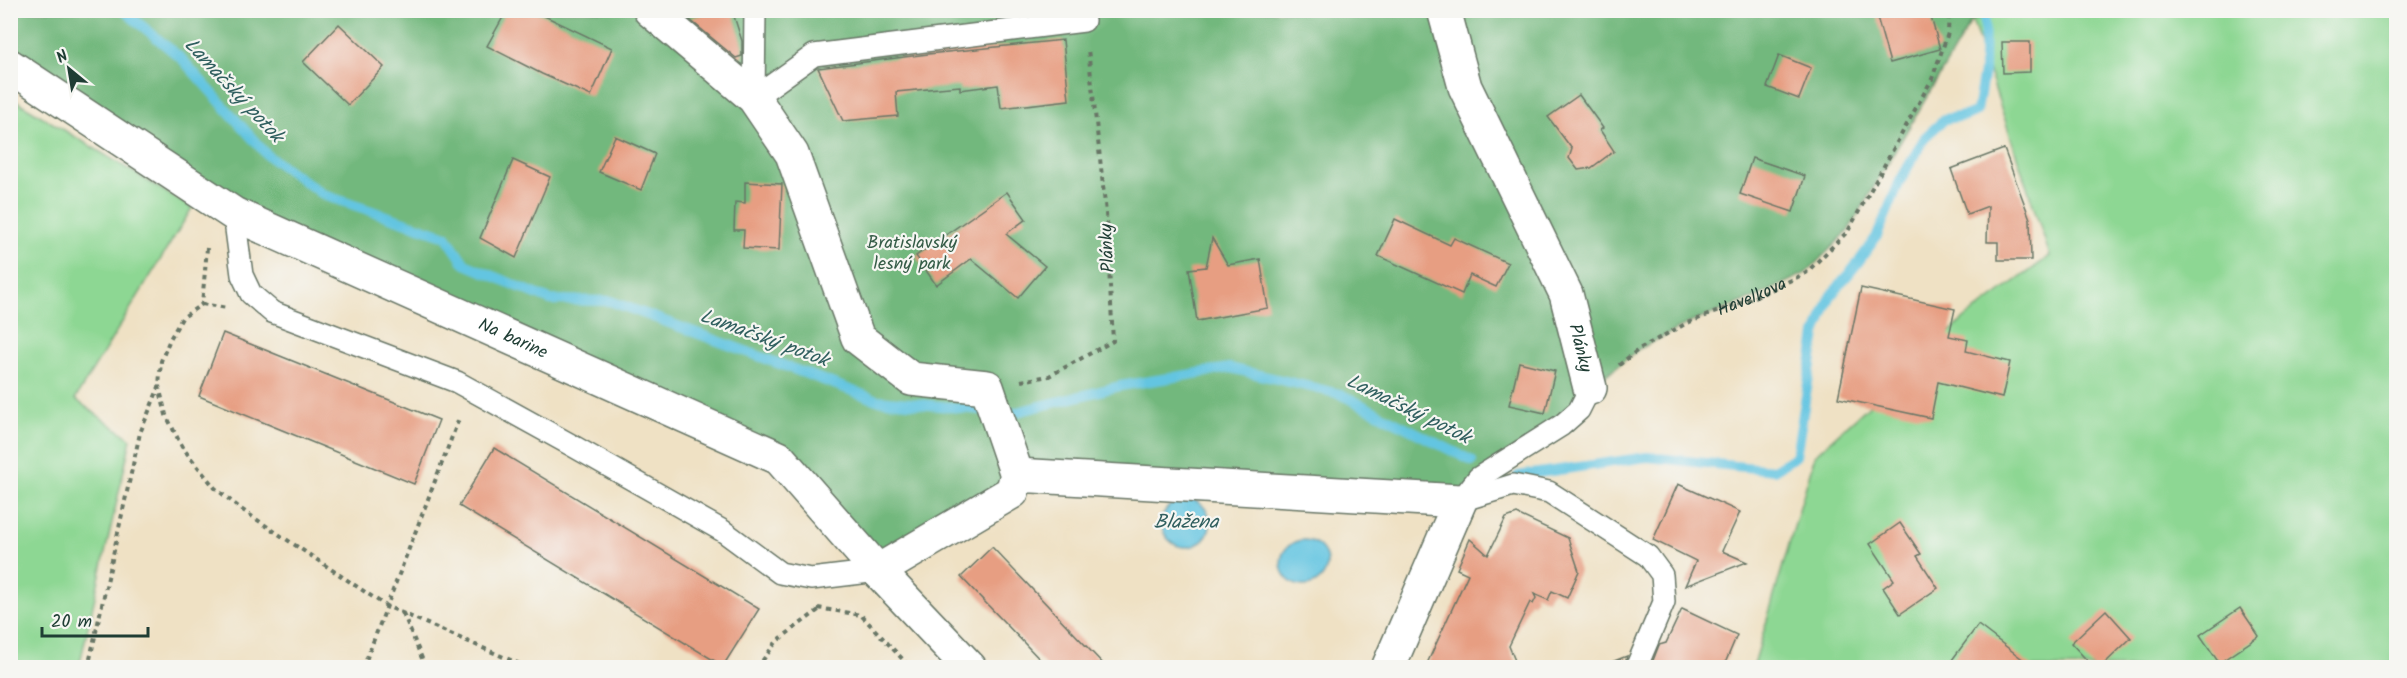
<svg xmlns="http://www.w3.org/2000/svg" width="2407" height="678" font-family="Kalam,sans-serif">
  <style>
    .green { fill: #8dd793; stroke: #568a64; stroke-width: 1.5 }
    .forest { fill: #72b87d; stroke: #487a58; stroke-width: 1.5 }
    .water { fill: #63c5e1; stroke: #41818a; stroke-width: 1.5 }
    .lines { fill: none; stroke-linecap: round; stroke-linejoin: round }
    .stream { stroke: #63c5e1; stroke-width: 10 }
    .building { fill: #e79e82 }
    .lane-casing { stroke: #687666; stroke-width: 24 }
    .street-casing { stroke: #687666; stroke-width: 36 }
    .path { stroke: #687666; stroke-width: 4; stroke-dasharray: 4.5 4.5; stroke-linecap: butt }
    .lane { stroke: #fff; stroke-width: 21 }
    .street { stroke: #fff; stroke-width: 33 }
    .labels { text-anchor: middle; dominant-baseline: central; stroke-width: 4.5; stroke-linejoin: round; paint-order: stroke }
    .park-label { font-size: 18px; fill: #355c47; stroke: #f6f6f2 }
    .street-label { font-size: 18px; fill: #1f3d34; stroke: #f6f6f2 }
    .water-label { font-size: 20px; font-style: italic; fill: #305f5f; stroke: #f6f6f2 }
  </style>
  <rect width="100%" height="100%" fill="#f6f6f2"/>
  <filter id="ink" filterUnits="userSpaceOnUse"><feTurbulence type="fractalNoise" baseFrequency=".0167" numOctaves="2"/><feDisplacementMap in="SourceGraphic" scale="12" xChannelSelector="R" yChannelSelector="G"/><feConvolveMatrix kernelMatrix="1 2 1 2 8 2 1 2 1" color-interpolation-filters="sRGB"/></filter>
  <filter id="wash" filterUnits="userSpaceOnUse"><feTurbulence type="fractalNoise" baseFrequency=".008" numOctaves="4" result="noise"/><feDisplacementMap in="SourceGraphic" scale="24" xChannelSelector="R" yChannelSelector="G"/><feGaussianBlur stdDeviation="1.35" result="paint"/><feColorMatrix in="noise" values="0 0 0 0 0 0 0 0 0 0 0 0 0 0 0 0 0 1.4 0 .05"/><feComposite in="paint" operator="in"/></filter>
  <g filter="url(#wash)">
    <rect width="100%" height="100%" fill="#efe1c4"/>
    <!-- green -->
    <g class="green">
      <polygon points="2013,10 2396,11 2396,667 1753,668 1815,455 1965,318 2050,256 1972,20"/>
      <polygon points="10,97 192,208 75,399 131,439 79,667 11,667"/>
    </g>
    <!-- forest -->
    <polygon class="forest" points="10,11 2013,11 1972,20 1848,231 1806,273 1758,296 1687,324 1639,349 1590,388 1460,501 1017,475 878,571 779,458 212,200 11,43"/>
    <!-- water -->
    <g class="water">
      <circle cx="1186" cy="523" r="24"/>
      <circle cx="1304" cy="563" r="23"/>
    </g>
    <g class="lines">
      <!-- stream -->
      <g class="stream">
        <polyline points="123,10 182,59 268,156 324,195 446,236 465,264 550,300 610,301 877,400 1013,413 1120,386 1230,368 1340,394 1472,461"/>
        <polyline points="1518,476 1647,457 1774,470 1796,456 1816,334 1830,297 1857,264 1877,236 1900,181 1925,137 1945,119 1965,116 1977,111 1984,71 1985,10"/>
      </g>
    </g>
    <g id="blocks">
      <!-- building -->
      <g class="building">
        <polygon points="507,10 532,10 612,48 591,96 542,74 487,46"/>
        <polygon points="714,10 732,10 742,41 742,56 736,58 689,19"/>
        <polygon points="1875,10 1929,10 1940,49 1890,63"/>
        <polygon points="339,24 384,67 348,105 303,62"/>
        <polygon points="1063,40 1069,100 1001,108 998,85 960,90 960,86 896,92 898,116 843,121 818,68 928,54"/>
        <polygon points="2002,42 2030,42 2030,72 2003,73"/>
        <polygon points="1779,55 1811,68 1799,99 1767,87"/>
        <polygon points="1579,95 1603,128 1600,130 1614,151 1591,168 1578,170 1569,158 1572,149 1548,117"/>
        <polygon points="615,136 655,154 641,190 599,172"/>
        <polygon points="2004,149 2030,219 2031,260 1998,260 1998,242 1987,242 1988,206 1967,214 1951,169"/>
        <polygon points="1752,158 1805,176 1793,212 1740,194"/>
        <polygon points="513,160 550,177 516,258 480,238"/>
        <polygon points="745,182 782,184 779,250 743,248 744,230 734,230 735,202 745,203"/>
        <polygon points="1007,192 1026,219 1006,234 1045,266 1018,298 971,259 936,285 916,256"/>
        <polygon points="1395,219 1450,245 1454,238 1508,263 1496,287 1470,275 1462,294 1378,256"/>
        <polygon points="1212,238 1228,265 1260,259 1268,308 1197,321 1189,269 1206,267"/>
        <polygon points="1861,288 1955,309 1949,336 1968,340 1966,351 2010,362 2002,398 1938,382 1931,418 1838,398"/>
        <polygon points="223,333 439,420 414,484 199,396"/>
        <polygon points="1519,362 1555,371 1545,413 1509,405"/>
        <polygon points="494,448 759,609 723,666 459,506"/>
        <polygon points="1678,484 1740,512 1722,551 1747,562 1685,586 1696,561 1653,540"/>
        <polygon points="1517,514 1568,538 1579,571 1567,598 1552,591 1548,600 1534,594 1536,598 1533,604 1530,602 1509,646 1518,668 1425,668 1468,574 1457,569 1470,539 1488,555 1506,518"/>
        <polygon points="1900,523 1921,554 1917,556 1938,588 1900,614 1883,588 1894,580 1870,544"/>
        <polygon points="992,547 1107,668 1048,668 961,577"/>
        <polygon points="2240,608 2259,636 2219,663 2200,635"/>
        <polygon points="1682,609 1737,635 1723,668 1650,668 1659,645 1666,643"/>
        <polygon points="2106,610 2131,638 2100,668 2094,668 2071,643"/>
        <polygon points="1978,625 2034,668 1946,668"/>
        <polygon points="1627,656 1624,668 1610,668 1609,663"/>
      </g>
    </g>
  </g>
  <g filter="url(#ink)">
    <use href="#blocks" fill-opacity="0" stroke="#687666" stroke-width="1.5"/>
    <g class="lines">
      <defs>
        <g id="lane">
          <polyline points="755,10 754,98 814,55 1084,21"/>
          <polyline points="234,214 242,275 251,294 272,312 457,382 573,446 723,531 780,573 811,579 878,571"/>
          <polyline points="1460,501 1513,485 1549,492 1648,556 1662,575 1664,602 1636,668"/>
          <polyline points="1460,501 1478,478 1562,425 1579,410 1590,388"/>
        </g>
        <g id="street">
          <polyline points="650,10 754,98 792,154 858,338 911,379 987,387 1017,475"/>
          <path id="s2" d="M 1444,10 L 1465,87 L 1566,294 L 1590,388"/>
          <path id="s3" d="M 10,66 L 234,214 L 779,458 L 878,571 L 970,668"/>
          <polyline points="878,571 1012,492 1017,475 1460,501 1388,668"/>
        </g>
      </defs>
      <!-- lane casing -->
      <use href="#lane" class="lane-casing"/>
      <!-- street casing -->
      <use href="#street" class="street-casing"/>
      <!-- path -->
      <g class="path">
        <polyline points="207,248 202,304 182,318 170,339 161,361 159,386 166,415 182,447 215,488 241,509 386,606 529,668"/>
        <polyline points="202,304 227,308"/>
        <path id="s1" d="M 1619,365 L 1639,349 L 1687,323 L 1758,296 L 1806,273 L 1848,231 L 1932,79 L 1948,33 L 1949,10"/>
        <polyline points="1021,381 1049,376 1113,341 1106,213 1088,49"/>
        <polyline points="818,608 861,615 911,668"/>
        <polyline points="403,613 426,668"/>
        <polyline points="88,668 140,433 159,387"/>
        <polyline points="363,668 460,416"/>
        <polyline points="757,668 777,641 820,609"/>
      </g>
      <!-- lane -->
      <use href="#lane" class="lane"/>
      <!-- street -->
      <use href="#street" class="street"/>
    </g>
  </g>
  <g class="labels">
    <!-- park labels -->
    <g class="park-label">
      <text x="912" y="243">Bratislavský<tspan x="912" dy="21">lesný park</tspan></text>
    </g>
    <!-- street labels -->
    <g class="street-label">
      <text transform="translate(1108 248) rotate(-93)">Plánky</text>
      <text stroke="none"><textPath href="#s1" startOffset="150">Havelkova</textPath></text>
      <text stroke="none"><textPath href="#s3" startOffset="574">Na barine</textPath></text>
      <text stroke="none"><textPath href="#s2" startOffset="366">Plánky</textPath></text>
    </g>
    <!-- water labels -->
    <g class="water-label">
      <text transform="translate(233 91) rotate(47)">Lamačský potok</text>
      <text transform="translate(764 339) rotate(20)">Lamačský potok</text>
      <text transform="translate(1408 410) rotate(26)">Lamačský potok</text>
      <text x="1186" y="523">Blažena</text>
    </g>
  </g>
  <!-- margin -->
  <rect width="2407" height="678" fill="none" stroke="#f6f6f2" stroke-width="36"/>
  <!-- north arrow -->
  <g transform="translate(69 69) rotate(330)" stroke="#f6f6f2" stroke-width="4.5" paint-order="stroke">
  <path d="M0-4.5L10 22L0 15L-10 22Z" fill="#1f3d34"/>
  <text y="-9" font-size="16" font-weight="bold" text-anchor="middle" fill="#1f3d34">N</text>
  </g>
  <!-- scale -->
  <path d="M42 627v9h106v-9" fill="none" stroke="#1f3d34" stroke-width="3"/>
  <text x="51" y="627" font-size="18" fill="#1f3d34" stroke="#f6f6f2" stroke-width="4.5" paint-order="stroke">20 m</text>
</svg>
